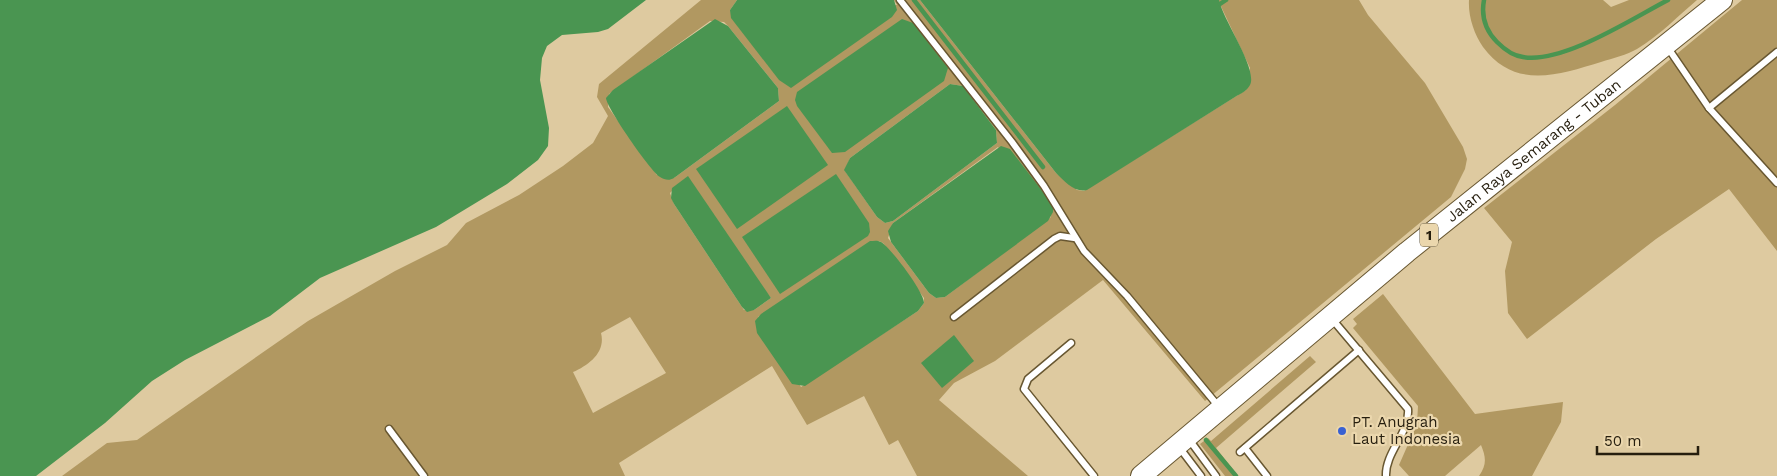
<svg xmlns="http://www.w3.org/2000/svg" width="1777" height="476" font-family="'Work Sans',sans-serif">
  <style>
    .green { fill: #b19861; fill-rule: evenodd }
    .water { fill: #4a9551 }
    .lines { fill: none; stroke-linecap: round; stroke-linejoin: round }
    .stream { stroke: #4a9551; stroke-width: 4.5 }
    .service-casing { stroke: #685731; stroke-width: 9 }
    .trunk-casing { stroke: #685731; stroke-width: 22 }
    .service { stroke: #fff; stroke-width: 6 }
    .trunk { stroke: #fff; stroke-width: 20 }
    .poi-dot { fill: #3961d2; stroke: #ebd7ad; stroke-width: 2 }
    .labels { text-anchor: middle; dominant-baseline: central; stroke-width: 4.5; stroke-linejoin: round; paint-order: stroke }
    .shield { fill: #ebd7ad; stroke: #61563e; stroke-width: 1 }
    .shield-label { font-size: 14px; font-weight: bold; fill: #261e0e }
    .street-label { font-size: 15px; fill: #261e0e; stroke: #ebd7ad }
    .poi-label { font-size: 15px; fill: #261e0e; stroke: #ebd7ad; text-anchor: start }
  </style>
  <rect width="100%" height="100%" fill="#decaa0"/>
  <!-- green -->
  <g class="green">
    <path d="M 701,0 L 737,0 L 730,10 L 897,5 L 894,0 L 920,0 L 1056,173 L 1077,190 L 1084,191 L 1246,90 L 1250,68 L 1218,0 L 1359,0 L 1368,15 L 1425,83 L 1463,147 L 1467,159 L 1465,169 L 1451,197 L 1205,401 L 1103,280 L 995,361 L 954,383 L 939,400 L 1028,476 L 917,476 L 898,440 L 889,445 L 864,396 L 807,425 L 772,366 L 619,463 L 625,476 L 62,476 L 107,443 L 137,440 L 308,321 L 395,271 L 447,245 L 466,223 L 519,195 L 563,166 L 593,143 L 608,116 L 597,97 L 599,84 ZM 710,21 L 724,22 L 728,26 L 778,88 L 779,101 L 674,178 L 657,175 L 608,107 L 609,94 ZM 950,84 L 963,86 L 996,130 L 997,143 L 893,221 L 885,223 L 877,217 L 845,171 L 850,158 ZM 998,147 L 1051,217 L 945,297 L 936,298 L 929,293 L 888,238 L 893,223 ZM 678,185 L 771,298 L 754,310 L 744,310 L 742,307 L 674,204 L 670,193 ZM 879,241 L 883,243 L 924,298 L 924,303 L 918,311 L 801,387 L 758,317 L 870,242 ZM 630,317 L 666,373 L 593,413 L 573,372 C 589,365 606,352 601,333 Z"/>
    <path d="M 1469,0 L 1603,0 L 1611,7 L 1629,0 L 1697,0 C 1678,16 1659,36 1637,49 C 1627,55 1613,58 1601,62 C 1558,75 1515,90 1483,47 C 1474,34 1468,16 1469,0 Z"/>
    <polygon points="1742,0 1777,0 1777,251 1729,189 1656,239 1527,339 1508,313 1505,271 1512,242 1484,208 1615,105"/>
    <path d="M 1383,294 L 1475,414 L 1563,402 L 1561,422 L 1532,476 L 1479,476 C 1487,465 1486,457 1481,445 L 1445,476 L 1409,476 L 1399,465 L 1417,424 L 1418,406 L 1353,328 L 1357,324 L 1353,319 Z"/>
    <polygon points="1310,356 1316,362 1216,448 1238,476 1225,476 1200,444 1208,438 1211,441"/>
  </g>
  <!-- water -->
  <g class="water">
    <polygon points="0,0 646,0 608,29 598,32 562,35 547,46 542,58 540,80 549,128 548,146 538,160 507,184 436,227 320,278 270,316 185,360 152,381 105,423 36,476 0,476"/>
    <polygon points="737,0 894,0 897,10 892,17 791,88 779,80 731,18 730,10"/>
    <path d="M 920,0 L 1219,0 C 1223,20 1258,69 1250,85 C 1247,91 1240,94 1235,97 L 1087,190 C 1075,193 1065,182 1056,173 Z"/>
    <path d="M 715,19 L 728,26 L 778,88 L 779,101 L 674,178 C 669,181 665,180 660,177 C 651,172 606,107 606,98 L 613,90 Z"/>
    <polygon points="902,19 913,23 948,68 944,81 845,152 832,153 797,106 795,100 797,92"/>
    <polygon points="950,84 963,86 996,130 997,143 893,221 885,223 877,217 844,170 850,158"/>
    <polygon points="787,106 828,165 737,229 696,169"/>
    <polygon points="1001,146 1010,149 1053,205 1053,212 1048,221 945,297 936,298 929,293 891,242 888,231 893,223"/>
    <polygon points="836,174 869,223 870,232 868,236 780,294 742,237"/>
    <polygon points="688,176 771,298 754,310 747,312 742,307 674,204 671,198 672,188"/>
    <path d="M 870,241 C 874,241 877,240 881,242 C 891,248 924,292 924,303 L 918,311 L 805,386 L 792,384 L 757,333 L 755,321 L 761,314 Z"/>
    <polygon points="954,335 974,361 942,388 921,363"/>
  </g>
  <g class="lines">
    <!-- stream -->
    <g class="stream">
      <polyline points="914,0 1043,167"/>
      <path d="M 1484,0 C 1481,16 1486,31 1497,42 C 1504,49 1514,56 1523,57 C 1563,64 1633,18 1668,0"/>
      <polyline points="1220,4 1226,0"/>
      <polyline points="1206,440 1236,476"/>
    </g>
    <defs>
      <g id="service">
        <polyline points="900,0 1012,142 1044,186 1084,251 1127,296 1219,407"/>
        <polyline points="1668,48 1709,108 1777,183"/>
        <polyline points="1709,108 1777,52"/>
        <polyline points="954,317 1054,239 1060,236 1074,238"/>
        <path d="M 1332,319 L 1408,409 C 1410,433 1385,452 1386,476"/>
        <polyline points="1071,343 1028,379 1024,389 1094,476"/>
        <polyline points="389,429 424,476"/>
        <polyline points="1188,438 1216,476"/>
        <polyline points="1179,447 1201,476"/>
        <polyline points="1245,448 1267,476"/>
        <polyline points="1240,452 1359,350"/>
      </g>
      <g id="trunk">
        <path id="s1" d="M 1141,476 L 1407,252 L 1722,0"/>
      </g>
    </defs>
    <!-- service casing -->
    <use href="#service" class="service-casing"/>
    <!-- trunk casing -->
    <use href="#trunk" class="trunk-casing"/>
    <!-- service -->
    <use href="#service" class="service"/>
    <!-- trunk -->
    <use href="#trunk" class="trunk"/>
  </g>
  <!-- markers -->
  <circle class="poi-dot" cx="1342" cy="431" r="5"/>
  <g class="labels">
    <!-- shield labels -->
    <rect class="shield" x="1420" y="223.5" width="18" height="23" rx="4"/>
    <g class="shield-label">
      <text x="1429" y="235">1</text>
    </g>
    <!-- street labels -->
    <g class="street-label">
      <text stroke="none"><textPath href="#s1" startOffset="510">Jalan Raya Semarang - Tuban</textPath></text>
    </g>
    <!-- poi labels -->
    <g class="poi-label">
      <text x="1352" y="422">PT. Anugrah<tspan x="1352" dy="17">Laut Indonesia</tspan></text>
    </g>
  </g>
  <!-- scale -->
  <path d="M1597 446v8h101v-8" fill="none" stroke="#261e0e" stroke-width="2.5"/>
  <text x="1604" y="446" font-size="15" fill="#261e0e" stroke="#ebd7ad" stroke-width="4" paint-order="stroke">50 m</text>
</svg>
